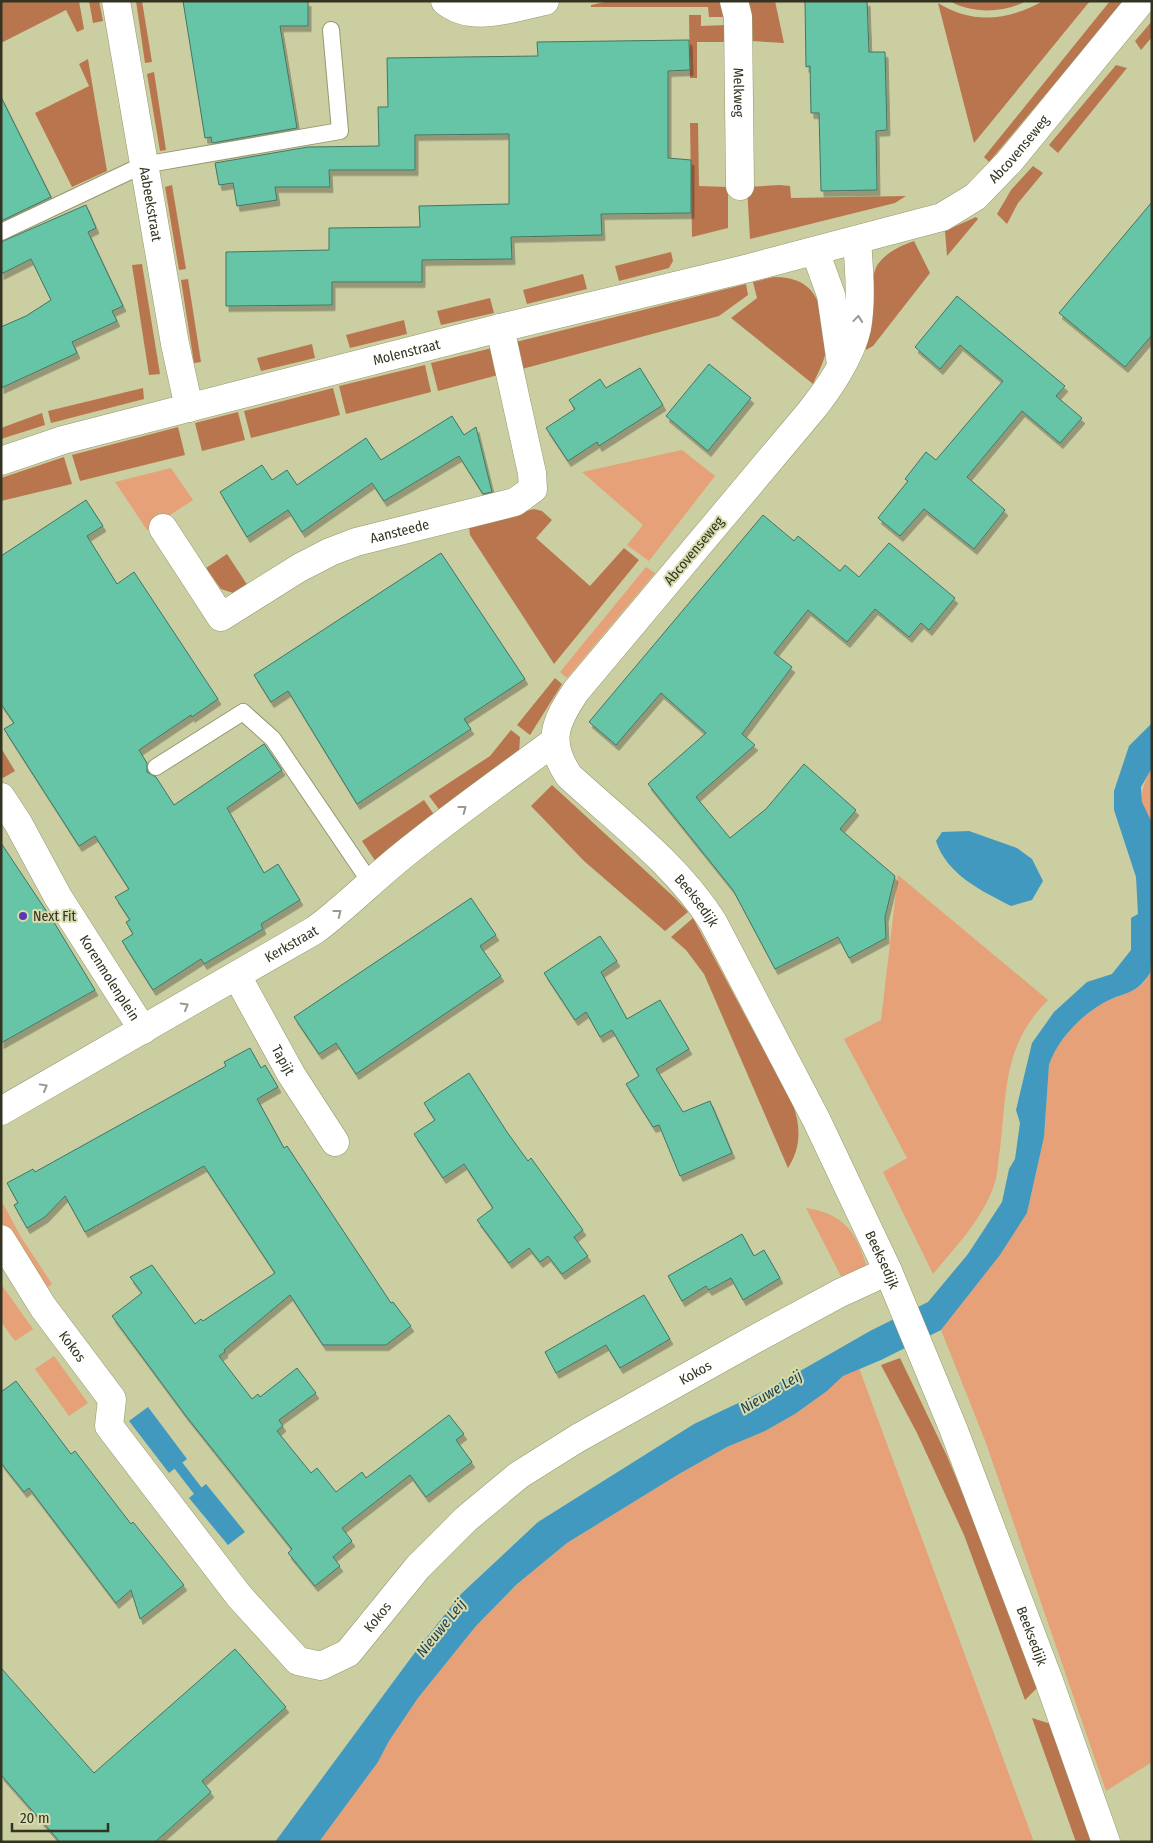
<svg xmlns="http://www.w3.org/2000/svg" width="1153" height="1843" font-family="'Fira Sans Condensed',sans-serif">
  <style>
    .green { fill: #e7a178 }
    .forest { fill: #b9764e }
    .water { fill: #4299bf }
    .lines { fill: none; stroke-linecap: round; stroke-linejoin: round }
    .stream { stroke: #4299bf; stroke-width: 10 }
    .building { fill: #66c4a7; stroke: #437564; filter: url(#shadow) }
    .lane-casing { stroke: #95986d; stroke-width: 18 }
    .street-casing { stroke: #95986d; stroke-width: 29 }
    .secondary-casing { stroke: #95986d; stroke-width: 29 }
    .lane { stroke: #fff; stroke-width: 16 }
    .street { stroke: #fff; stroke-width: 28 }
    .secondary { stroke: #fff; stroke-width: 28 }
    .oneway { stroke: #989990 }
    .poi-dot { fill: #5a37b0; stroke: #d8dbad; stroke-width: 2 }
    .labels { text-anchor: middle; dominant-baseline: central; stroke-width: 4; stroke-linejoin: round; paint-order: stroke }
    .street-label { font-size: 14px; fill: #323321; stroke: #d8dbad }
    .poi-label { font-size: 14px; fill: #323321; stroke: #d8dbad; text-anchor: start }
    .water-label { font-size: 15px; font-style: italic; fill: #183e4f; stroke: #d8dbad }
  </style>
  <defs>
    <filter id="shadow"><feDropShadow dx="3" dy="5.5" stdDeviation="0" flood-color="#0004"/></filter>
  </defs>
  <rect width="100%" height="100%" fill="#cbcea1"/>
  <!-- green -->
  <g class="green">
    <polygon points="682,450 715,476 649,561 627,545 643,525 582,472"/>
    <polygon points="171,468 193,500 147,530 115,482"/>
    <polygon points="646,567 655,573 567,678 560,672"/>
    <path d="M 1152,768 L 1152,823 C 1137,802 1140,789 1152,768 Z"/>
    <path d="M 898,875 L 1048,1000 C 1003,1045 1007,1090 1000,1149 C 998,1159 998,1170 996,1179 C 985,1217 957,1245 933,1274 L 883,1172 L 907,1158 L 844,1039 L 881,1020 Z"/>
    <path d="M 1152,969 L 1152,1762 L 1106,1791 L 986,1443 L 941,1330 L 1000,1255 L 1027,1213 L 1044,1137 L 1049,1065 C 1057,1040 1082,1015 1105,1002 C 1125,992 1141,994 1152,969 Z"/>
    <polygon points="1,1200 21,1237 52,1284 47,1288 1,1222"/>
    <path d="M 806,1208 C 848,1214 857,1236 869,1273 L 847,1288 Z"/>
    <polygon points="1,1284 33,1329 15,1341 1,1322"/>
    <polygon points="54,1356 88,1403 69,1416 35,1369"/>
    <polygon points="859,1368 1034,1842 319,1842 378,1762 389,1741 418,1698 476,1626 516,1585 567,1543 679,1474 727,1447 765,1431 795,1414 827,1391 843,1376"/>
  </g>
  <!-- forest -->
  <g class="forest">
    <polygon points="1,1 79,1 84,29 77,32 66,10 1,43"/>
    <polygon points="89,1 99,1 103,21 93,23"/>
    <polygon points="136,1 142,1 152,62 145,63"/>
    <polygon points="609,1 721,1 726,17 709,17 708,7 591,7 591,5"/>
    <polygon points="748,1 775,1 784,43 752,41"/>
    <path d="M 950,1 L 1026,1 C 1005,13 971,14 950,1 Z"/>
    <path d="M 1043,1 L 1090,1 L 974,143 L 938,3 C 973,25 1009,20 1043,1 Z"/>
    <polygon points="1110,1 1124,1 989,162 984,157"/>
    <polygon points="689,15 701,15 701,26 726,25 726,40 723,42 697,42 697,78 690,78"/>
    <polygon points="1152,21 1152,37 1141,50 1135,41"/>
    <polygon points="88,59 107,171 72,187 35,113 89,86 79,64"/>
    <polygon points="1116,65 1127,68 1058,153 1049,145"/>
    <polygon points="154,72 166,150 160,151 147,74"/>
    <polygon points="690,123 698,123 699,186 728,187 728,228 692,237"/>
    <polygon points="1033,166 1043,173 1018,203 1007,224 997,214 1011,190"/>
    <polygon points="172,185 186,269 179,270 165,187"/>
    <polygon points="780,185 790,186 791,198 906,196 895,203 750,239 747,187"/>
    <polygon points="976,217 978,219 947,256 945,231"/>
    <path d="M 914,241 L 930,273 L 873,346 L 866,350 C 868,332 869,276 878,264 C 887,252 900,246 914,241 Z"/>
    <polygon points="671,252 673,261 669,268 619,281 615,266"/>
    <polygon points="142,264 160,374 149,375 132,265"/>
    <polygon points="583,274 587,289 527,304 523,290"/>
    <path d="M 774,277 C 808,277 819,294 824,324 C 825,330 827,337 827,344 C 826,358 819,371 813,384 L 731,318 L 757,298 L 753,282 Z"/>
    <polygon points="188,279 201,362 194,363 181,280"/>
    <polygon points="746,284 748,295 719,316 522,369 516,342"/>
    <polygon points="490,298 494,313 441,325 437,311"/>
    <polygon points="404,320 407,334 350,348 346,335"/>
    <polygon points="312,344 315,358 261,371 257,358"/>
    <polygon points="492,348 498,375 438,391 431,363"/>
    <polygon points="425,365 431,392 346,414 339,386"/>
    <polygon points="143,388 144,399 51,423 48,411"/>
    <polygon points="333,388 340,415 251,438 244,411"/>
    <polygon points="238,412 245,440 202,451 195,423"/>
    <polygon points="42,413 45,425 1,439 1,428"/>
    <polygon points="178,427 185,455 80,481 72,455"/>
    <polygon points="64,457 72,484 1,501 1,478"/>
    <polygon points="534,509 542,511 552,520 536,538 590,586 624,548 639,560 554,664 470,535 469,526"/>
    <polygon points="227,554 248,586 233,593 221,589 206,568"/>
    <polygon points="555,678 562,684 530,735 517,725"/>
    <polygon points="511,730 520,737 519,754 441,812 429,796 490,756"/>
    <polygon points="1,748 15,771 3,778 1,775"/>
    <polygon points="552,785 675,898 688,912 665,931 584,861 531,806"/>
    <polygon points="424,800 435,816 376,862 362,841"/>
    <path d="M 693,918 L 793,1105 C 801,1127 801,1148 788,1168 L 704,974 L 686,950 L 671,937 Z"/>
    <polygon points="900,1358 947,1456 997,1576 1038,1687 1025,1700 964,1535 917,1433 881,1365"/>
    <polygon points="1032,1718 1051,1724 1092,1842 1076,1842"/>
  </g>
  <!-- water -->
  <g class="water">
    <path d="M 1152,723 L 1152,768 L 1141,787 L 1142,802 L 1152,823 C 1152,842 1153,966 1150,973 C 1137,994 1126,992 1107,1001 C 1083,1013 1057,1040 1049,1065 L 1044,1137 L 1027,1213 L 1000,1255 L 941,1330 L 881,1360 L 843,1376 L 827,1391 L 795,1414 L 765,1431 L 727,1447 L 679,1474 L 567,1543 L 516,1585 L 476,1626 L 418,1698 L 389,1741 L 378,1762 L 319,1842 L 275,1842 L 416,1651 L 461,1594 L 538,1522 L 694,1424 L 774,1386 L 870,1331 L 928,1302 L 968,1254 L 1002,1202 L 1009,1169 L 1015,1159 L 1020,1123 L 1016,1110 L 1032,1043 L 1054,1012 L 1087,982 L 1112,974 L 1131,950 L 1131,918 L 1138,914 L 1136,877 L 1114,810 L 1114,791 L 1129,746 Z"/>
    <path d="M 969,831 L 1017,848 L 1032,859 L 1043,881 L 1032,900 L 1011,906 C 982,891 947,875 936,841 L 942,832 Z"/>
    <polygon points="148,1407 187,1459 169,1473 129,1421"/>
    <polygon points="206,1484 245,1532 228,1545 189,1498"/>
  </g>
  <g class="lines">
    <!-- stream -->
    <polyline class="stream" points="178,1465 198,1491"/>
  </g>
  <!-- building -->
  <g class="building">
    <polygon points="183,1 308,1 308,26 280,26 297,128 212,143 211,137 205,138"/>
    <polygon points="805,1 867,1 869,52 885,52 887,130 876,131 877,190 821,191 819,113 811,113 810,66 806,67"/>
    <polygon points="689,40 690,70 668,71 668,158 691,160 691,213 601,214 602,235 511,237 512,259 422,260 422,282 332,282 332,305 226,306 226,252 329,250 329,228 420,227 419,206 509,204 509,134 415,135 415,170 329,170 330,187 275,187 277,200 237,206 233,183 219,185 215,163 308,147 379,146 378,107 388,107 387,58 538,56 537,42"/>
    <polygon points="1,97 51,197 1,221"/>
    <polygon points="1152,202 1152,335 1125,367 1059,313"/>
    <polygon points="86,205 96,228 88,232 123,306 112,311 117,321 72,342 77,353 1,388 1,327 26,316 51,300 31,259 1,274 1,242"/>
    <polygon points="957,296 1065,386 1056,396 1082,418 1060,443 1022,411 967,477 1005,510 974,549 924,509 900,536 878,518 908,481 905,479 926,452 936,460 1003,381 960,345 940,369 915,347"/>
    <polygon points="709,364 751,398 708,451 666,416"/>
    <polygon points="640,368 663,405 599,446 597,442 568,461 546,428 575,409 569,400 600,379 606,388"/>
    <polygon points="452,416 464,435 476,427 492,492 483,494 459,456 384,501 372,483 302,532 288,510 247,537 220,492 262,465 272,480 287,470 297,485 366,438 381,460"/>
    <polygon points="86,500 103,526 87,536 117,584 134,572 218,699 192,717 191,715 139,750 147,763 147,772 156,777 174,805 264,744 282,770 227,808 264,873 278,864 300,900 261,924 263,929 204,964 201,959 153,990 122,941 133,934 126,922 130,920 115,897 129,889 95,836 79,846 4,729 14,723 1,704 1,556"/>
    <polygon points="763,515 794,541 798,536 840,571 845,565 859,577 889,543 955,598 929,630 921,623 909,637 875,609 847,642 808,610 774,653 792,667 742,734 755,745 696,797 730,838 766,809 804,764 856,810 840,829 895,876 885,917 886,938 849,958 838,937 775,969 733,890 648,784 706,733 661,693 616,745 589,722"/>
    <polygon points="441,553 525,679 464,719 471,729 357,804 288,691 271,702 254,675"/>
    <polygon points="1,843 55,924 95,990 1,1043"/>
    <polygon points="471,898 496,935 480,946 501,976 356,1074 336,1043 319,1054 294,1017"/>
    <polygon points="600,936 617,961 601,972 627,1019 660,1000 689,1049 656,1069 683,1112 710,1101 732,1153 680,1176 659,1125 653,1127 626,1084 639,1076 612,1030 600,1037 586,1012 575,1020 544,973"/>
    <polygon points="250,1048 261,1068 265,1065 278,1087 257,1099 284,1148 287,1146 391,1303 393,1302 411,1326 386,1345 323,1345 290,1295 224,1350 225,1352 219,1356 252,1399 258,1394 260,1397 297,1368 316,1393 279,1420 283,1426 277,1431 311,1473 317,1468 336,1492 362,1472 366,1478 449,1415 464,1434 456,1440 472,1462 426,1497 410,1475 342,1528 352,1541 333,1557 340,1566 315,1586 288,1553 292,1549 186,1416 112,1316 142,1293 130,1277 152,1265 195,1324 201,1319 203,1321 275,1273 204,1166 85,1232 65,1196 45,1217 27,1228 14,1205 18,1203 7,1183 33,1169 35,1172 226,1066 224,1062"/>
    <polygon points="469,1073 507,1132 528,1161 531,1158 583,1230 574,1237 588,1256 562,1274 548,1256 540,1262 529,1248 509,1263 477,1220 493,1208 464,1164 443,1178 414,1134 435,1120 424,1103"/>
    <polygon points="742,1234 754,1256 764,1250 780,1278 743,1300 731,1278 709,1290 706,1286 682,1301 668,1276"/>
    <polygon points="644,1295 670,1339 620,1368 606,1345 556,1373 545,1352"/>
    <polygon points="16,1381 71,1454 75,1451 131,1524 133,1522 184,1585 140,1619 131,1590 116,1603 29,1488 24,1492 1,1463 1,1392"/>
    <polygon points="235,1649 286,1707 202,1781 211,1792 155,1842 60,1842 1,1775 1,1668 94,1773"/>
  </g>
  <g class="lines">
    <defs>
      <g id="lane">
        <polyline points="1,232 143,165 340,131 331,30"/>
        <polyline points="156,767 243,712 273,739 370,882"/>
      </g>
      <g id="street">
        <path id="s1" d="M 116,1 L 175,344 L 189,408"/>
        <path d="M 445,1 C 472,24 515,7 545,1"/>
        <path id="s2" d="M 734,1 L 738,17 L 740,186"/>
        <path id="s3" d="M 163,528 L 221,617 L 299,568 L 330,552 L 356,542 L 515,502 L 533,489 L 532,473 L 500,328"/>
        <path id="s4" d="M 1,797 L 18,823 L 58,897 L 143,1030"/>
        <path id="s5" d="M 237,976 L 291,1074 L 335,1142"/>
        <path id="s6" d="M 1,1111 L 315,930 C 346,907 372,880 402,856 C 451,816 504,779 555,741"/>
        <path id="s7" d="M 1,1239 L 43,1307 L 112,1399 L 109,1426 L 239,1596 L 298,1661 L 321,1666 L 348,1653 L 418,1567 L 466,1519 L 519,1475 L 578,1438 L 755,1339 L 840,1293 L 888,1271"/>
      </g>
      <g id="secondary">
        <path id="s8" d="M 857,240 C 859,268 862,300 857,328 C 851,356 828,390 810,412 L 576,691 C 555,722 546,742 569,776 C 618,821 677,865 713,922 L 816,1119 L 888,1271 L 953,1428 L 1049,1681 L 1106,1842"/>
        <polyline points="815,251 831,295 841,364"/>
        <path id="s9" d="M 1,461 L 63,440 L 500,328 L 745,269 L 942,217 L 975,197 L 1009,162 L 1141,1"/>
      </g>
    </defs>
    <!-- lane casing -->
    <use href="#lane" class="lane-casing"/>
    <!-- street casing -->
    <use href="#street" class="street-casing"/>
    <!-- secondary casing -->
    <use href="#secondary" class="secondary-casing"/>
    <!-- lane -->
    <use href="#lane" class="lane"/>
    <!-- street -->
    <use href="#street" class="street"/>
    <!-- secondary -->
    <use href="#secondary" class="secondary"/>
  </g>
  <!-- one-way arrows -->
  <defs><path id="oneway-chevron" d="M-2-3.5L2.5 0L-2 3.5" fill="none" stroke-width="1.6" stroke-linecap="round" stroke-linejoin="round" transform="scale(1.25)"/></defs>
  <g class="oneway">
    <use href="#oneway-chevron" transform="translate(858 319) rotate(-85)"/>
    <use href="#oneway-chevron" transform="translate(463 809) rotate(-37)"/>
    <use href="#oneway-chevron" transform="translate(338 913) rotate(-38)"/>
    <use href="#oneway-chevron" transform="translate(185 1006) rotate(-30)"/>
    <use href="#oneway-chevron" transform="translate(44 1087) rotate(-29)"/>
  </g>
  <!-- markers -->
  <circle class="poi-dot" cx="23" cy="916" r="5"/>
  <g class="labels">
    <!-- street labels -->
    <g class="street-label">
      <text stroke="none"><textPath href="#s2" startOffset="92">Melkweg</textPath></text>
      <text stroke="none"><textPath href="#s9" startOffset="1076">Abcovenseweg</textPath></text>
      <text stroke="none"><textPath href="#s1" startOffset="206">Aabeekstraat</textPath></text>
      <text stroke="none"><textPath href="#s9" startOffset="420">Molenstraat</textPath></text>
      <text stroke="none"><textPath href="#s3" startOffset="306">Aansteede</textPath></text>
      <text transform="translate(694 551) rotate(-50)">Abcovenseweg</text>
      <text stroke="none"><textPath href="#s8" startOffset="821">Beeksedijk</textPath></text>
      <text stroke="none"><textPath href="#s6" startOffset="335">Kerkstraat</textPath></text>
      <text stroke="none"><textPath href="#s4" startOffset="211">Korenmolenplein</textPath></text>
      <text stroke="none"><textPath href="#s5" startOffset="96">Tapijt</textPath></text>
      <text stroke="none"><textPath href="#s8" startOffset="1226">Beeksedijk</textPath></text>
      <text stroke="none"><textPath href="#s7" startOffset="129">Kokos</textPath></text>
      <text stroke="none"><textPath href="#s7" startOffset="1029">Kokos</textPath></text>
      <text stroke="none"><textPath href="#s7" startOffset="624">Kokos</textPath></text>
      <text stroke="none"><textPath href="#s8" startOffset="1631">Beeksedijk</textPath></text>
    </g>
    <!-- poi labels -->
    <g class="poi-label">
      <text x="33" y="916">Next Fit</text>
    </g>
    <!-- water labels -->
    <g class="water-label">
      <text transform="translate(771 1392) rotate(-31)">Nieuwe Leij</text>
      <text transform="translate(441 1628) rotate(-51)">Nieuwe Leij</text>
    </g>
  </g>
  <!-- border -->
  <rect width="1153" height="1843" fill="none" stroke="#323321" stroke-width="5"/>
  <!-- scale -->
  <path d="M12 1823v8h96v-8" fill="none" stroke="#323321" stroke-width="2.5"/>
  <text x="20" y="1823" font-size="15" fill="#323321" stroke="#d8dbad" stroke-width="4" paint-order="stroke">20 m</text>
</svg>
